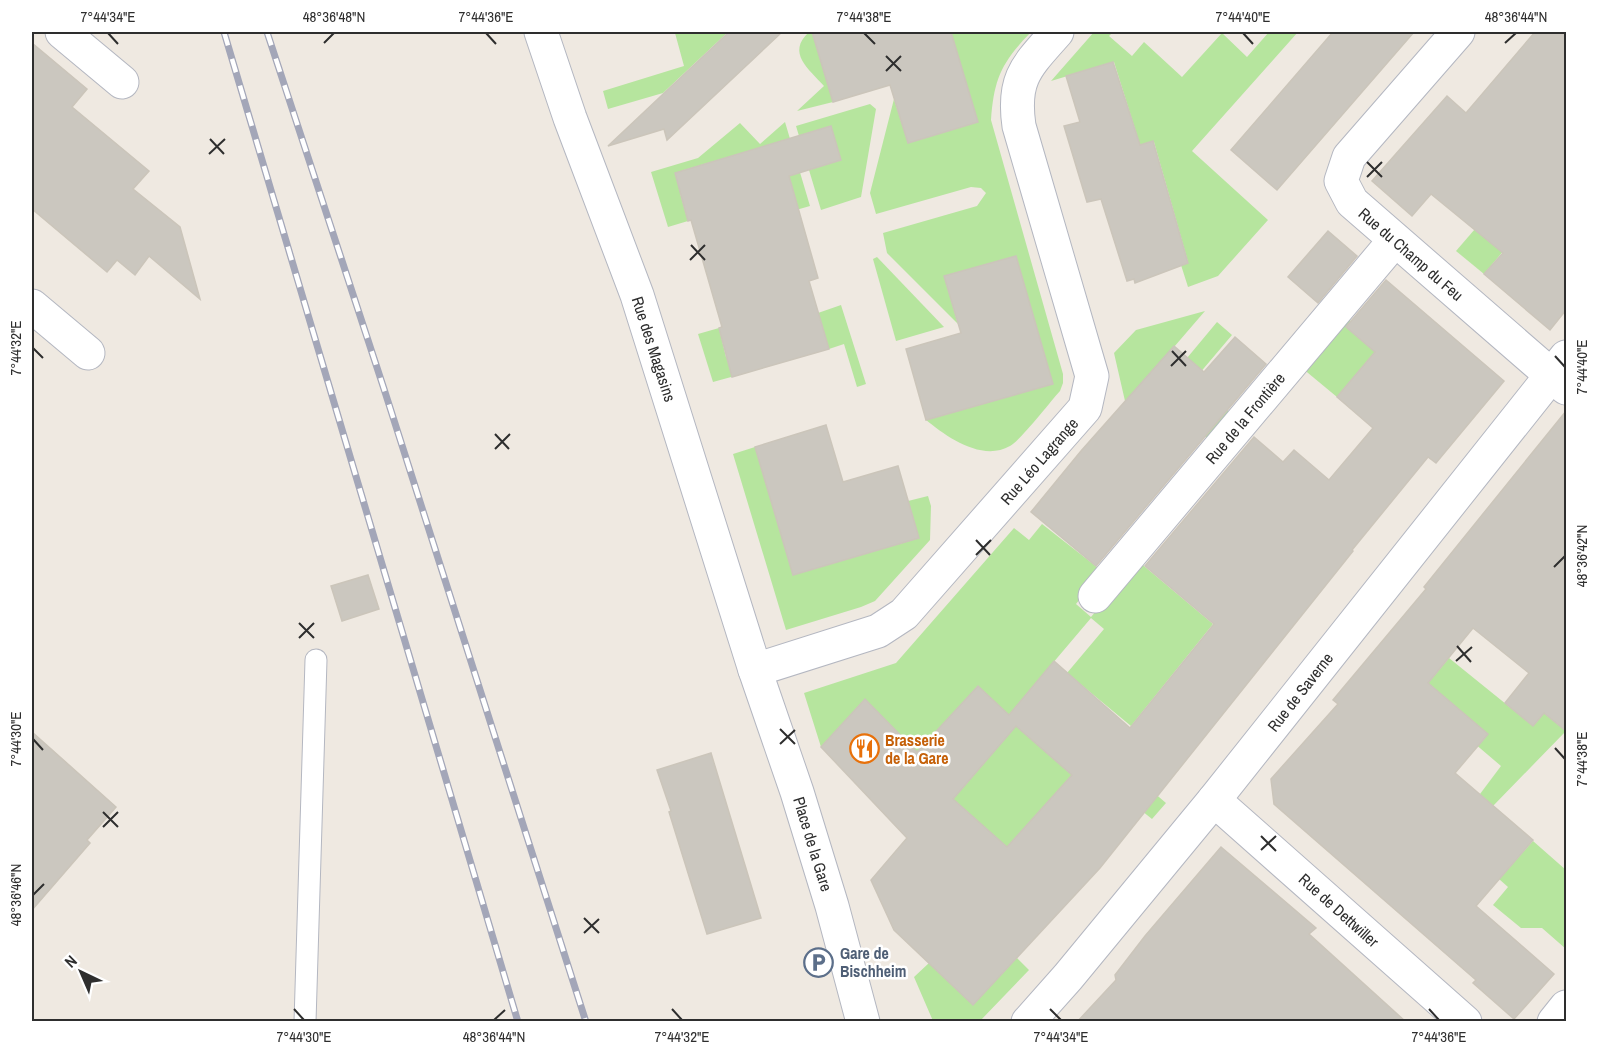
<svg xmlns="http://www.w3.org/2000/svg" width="1598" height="1053" font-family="'Archivo Narrow',sans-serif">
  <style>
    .green { fill: #b6e59e }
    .building { fill: #cbc7bf; stroke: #cbc5ba; stroke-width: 1.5; fill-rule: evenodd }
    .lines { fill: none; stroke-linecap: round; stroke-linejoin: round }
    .service-casing { stroke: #b4b7c1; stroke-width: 23 }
    .minor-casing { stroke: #b4b7c1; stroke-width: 35 }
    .service { stroke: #fff; stroke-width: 21 }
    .minor { stroke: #fff; stroke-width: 33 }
    .rail-casing { stroke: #a3a6b8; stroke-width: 7 }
    .rail { stroke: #fff; stroke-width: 4.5; stroke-dasharray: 14; stroke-linecap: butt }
    .ticks { fill: none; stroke: #2e2e2e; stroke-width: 2 }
    .labels { text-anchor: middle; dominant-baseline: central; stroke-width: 5; stroke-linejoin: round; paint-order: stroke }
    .street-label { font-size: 16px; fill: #2e2e2e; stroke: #fff }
    .food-label { font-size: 16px; font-weight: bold; fill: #c56008; stroke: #fff; text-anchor: start }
    .service-label { font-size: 16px; font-weight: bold; fill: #4e5e75; stroke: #fff; text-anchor: start }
    .neatline { fill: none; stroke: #2e2e2e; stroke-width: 2 }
    .ticks-label { font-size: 15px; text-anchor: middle; fill: #2e2e2e }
  </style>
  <rect width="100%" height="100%" fill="#efe9e1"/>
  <!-- green -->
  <g class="green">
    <polygon points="681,32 728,32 663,93 608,109 603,91 684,66 675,33"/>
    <path d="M 809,32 L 820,32 L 813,34 L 833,102 L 797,111 L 824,86 C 809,69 786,53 809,32 Z"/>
    <path d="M 951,32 L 1031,32 C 1002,62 994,78 991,120 L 1063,374 L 1063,383 L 1060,391 C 1050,402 1020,441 1010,446 C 982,462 947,437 926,420 L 1052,384 L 1034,320 L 944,276 L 958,324 L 887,253 L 883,233 L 977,206 L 986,193 L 981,188 L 971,187 L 876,214 L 870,193 L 894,99 L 908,143 L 978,122 Z"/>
    <polygon points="1094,32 1113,32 1109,36 1132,56 1144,42 1182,77 1222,33 1247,57 1269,32 1298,32 1192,151 1268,220 1218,276 1188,287 1181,265 1188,262 1154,142 1140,145 1114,62 1051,81"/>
    <polygon points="870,104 876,109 861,197 821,210 809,170 841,160 831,126 799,136 796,126"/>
    <polygon points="785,122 810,206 789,212 769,145 684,170 690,189 680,193 688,221 668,227 651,172 698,158 740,123 760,144"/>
    <polygon points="1500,200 1527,223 1484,274 1456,251"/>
    <polygon points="877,257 944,327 896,341 873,259"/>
    <polygon points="841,305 866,384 857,387 844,344 829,349 818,313"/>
    <polygon points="1205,311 1174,347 1187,358 1217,322 1232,335 1193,381 1233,415 1211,442 1172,407 1125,401 1114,353 1136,330"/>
    <polygon points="1345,316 1380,346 1337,397 1302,368"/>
    <polygon points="719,328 726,357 742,374 713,382 698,334"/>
    <polygon points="755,447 793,575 919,538 908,501 928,496 931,506 930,540 875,601 861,607 786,630 733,454"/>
    <polygon points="1042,524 1102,571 1076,604 1091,617 1138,561 1213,624 1131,726 1067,673 1104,629 1091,618 1007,717 1063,715 1166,803 1152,819 1097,775 1011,874 981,824 945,792 935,771 865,699 821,747 804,693 896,663 1014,528 1029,540"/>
    <polygon points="1449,658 1533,726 1544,713 1566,731 1493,806 1480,794 1501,766 1447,720 1457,708 1428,683"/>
    <polygon points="1533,841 1566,870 1566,949 1542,928 1521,928 1493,905 1508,887 1499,879"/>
    <polygon points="1017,958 1029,970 980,1021 933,1021 914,977 929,963 973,1004"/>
  </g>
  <!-- building -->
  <g class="building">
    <polygon points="729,32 782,32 667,140 664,129 608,146"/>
    <polygon points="812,32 951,32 978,122 908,143 890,85 833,102"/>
    <polygon points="1333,32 1414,32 1277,190 1231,150"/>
    <polygon points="1535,32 1566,32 1566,310 1550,330 1484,274 1503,253 1431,194 1412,216 1372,181 1447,96 1466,113"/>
    <polygon points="32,43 87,89 72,107 149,171 133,189 180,227 200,299 149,256 135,275 117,260 107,272 32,209"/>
    <polygon points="1113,62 1140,145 1153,141 1188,263 1135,283 1134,279 1127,281 1101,199 1087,202 1064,126 1080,122 1066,76"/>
    <polygon points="831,126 841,160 789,176 818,278 809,281 829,349 732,377 719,328 722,327 691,220 688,221 675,173"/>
    <polygon points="1328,231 1357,256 1318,303 1288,277"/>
    <polygon points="1016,256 1053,384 926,420 906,349 961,333 944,276"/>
    <path d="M 1386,280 L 1504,381 L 1436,463 L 1428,457 L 1352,550 L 1353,551 L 1100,868 L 973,1005 L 894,930 L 871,880 L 907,838 L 821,747 L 865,699 L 917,752 L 978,686 L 1009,715 L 1054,661 L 1130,728 L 1214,624 L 1145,566 L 1254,437 L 1283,462 L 1294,450 L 1329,480 L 1373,428 L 1337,397 L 1375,352 L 1346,327 ZM 1016,726 L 1072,775 L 1007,847 L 953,799 Z"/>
    <polygon points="1235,337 1266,364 1096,566 1031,512 1081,451 1174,346 1204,372"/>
    <polygon points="1566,411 1566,731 1544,713 1533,726 1505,703 1529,673 1473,628 1428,683 1488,734 1455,773 1533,840 1476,906 1554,974 1514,1019 1473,983 1476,980 1274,804 1271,779 1338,704 1333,700 1426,589 1424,587"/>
    <polygon points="826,425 843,482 898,466 919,538 793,575 755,447"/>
    <polygon points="368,575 379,609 342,621 331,586"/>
    <polygon points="32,732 116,807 87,840 90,843 32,910"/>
    <polygon points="711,753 761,918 707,934 669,812 671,811 657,770"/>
    <polygon points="1221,847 1316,928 1309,934 1406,1022 1077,1022 1116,980 1115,975 1145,936"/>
  </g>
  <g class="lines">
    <defs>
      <polyline id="service" points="305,1022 316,660"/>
      <g id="minor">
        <polyline points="62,32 122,82"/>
        <polyline points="541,32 570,118 637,295 755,670 797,792 832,906 863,1022"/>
        <polyline points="1458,32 1349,157 1341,181 1352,202 1566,388"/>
        <polyline points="32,306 88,353"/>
        <polyline points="1095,596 1395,240"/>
        <path d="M 755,670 L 878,631 L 904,614 L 1085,408 L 1092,376 L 1019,126 C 1012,78 1027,66 1057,32"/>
        <polyline points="1214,800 1465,1022"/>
        <polyline points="1028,1022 1068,977 1214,800 1566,357"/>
        <polyline points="1554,1022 1566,1007"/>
      </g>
    </defs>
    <!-- service casing -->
    <use href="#service" class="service-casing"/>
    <!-- minor casing -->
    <use href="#minor" class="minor-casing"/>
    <!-- service -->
    <use href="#service" class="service"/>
    <!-- minor -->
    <use href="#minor" class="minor"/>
    <defs>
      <g id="rail">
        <polyline points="224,32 518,1022"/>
        <polyline points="267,32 385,392 586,1022"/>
      </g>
    </defs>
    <!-- rail casing -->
    <use href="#rail" class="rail-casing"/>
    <!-- rail -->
    <use href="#rail" class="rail"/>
  </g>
  <!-- ticks -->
  <path class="ticks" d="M 108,33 L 118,44M 486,33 L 496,44M 864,33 L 875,44M 1243,33 L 1253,44M 324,43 L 334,33M 1505,43 L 1516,33M 886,56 L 901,71M 886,71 L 901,56M 210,139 L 224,154M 209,154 L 225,139M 1367,162 L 1382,177M 1367,177 L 1382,162M 691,245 L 705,260M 690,260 L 705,245M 33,348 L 43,358M 1172,351 L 1186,366M 1555,356 L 1565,367M 1171,366 L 1186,351M 495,434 L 509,449M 495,449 L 510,434M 976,540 L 990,555M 976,555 L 991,540M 1554,567 L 1565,556M 299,623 L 314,638M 299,638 L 314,623M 1457,646 L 1471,662M 1456,661 L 1472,647M 780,729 L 795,744M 33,739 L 43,750M 780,744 L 795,730M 1555,748 L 1565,759M 103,812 L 118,827M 103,827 L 118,812M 1261,836 L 1276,851M 1261,850 L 1276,836M 33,895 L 44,884M 584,918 L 599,933M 584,933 L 599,919M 294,1009 L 304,1020M 672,1009 L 682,1020M 1050,1009 L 1061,1020M 1429,1009 L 1439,1020M 494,1020 L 505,1010"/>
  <!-- icons -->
  <defs>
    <symbol id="restaurant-ring" viewBox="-11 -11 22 22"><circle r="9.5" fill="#fff" stroke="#e8710a" stroke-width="1.5"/><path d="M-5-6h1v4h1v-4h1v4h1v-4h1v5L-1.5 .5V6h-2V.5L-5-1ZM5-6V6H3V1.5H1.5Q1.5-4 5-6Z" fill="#e8710a"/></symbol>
    <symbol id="parking-ring" viewBox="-11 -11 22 22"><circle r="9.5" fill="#fff" stroke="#5c6f8a" stroke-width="1.5"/><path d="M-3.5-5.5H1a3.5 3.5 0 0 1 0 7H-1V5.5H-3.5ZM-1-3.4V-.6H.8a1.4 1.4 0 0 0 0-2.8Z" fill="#5c6f8a"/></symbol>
  </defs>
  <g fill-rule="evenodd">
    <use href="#restaurant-ring" x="848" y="732" width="33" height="33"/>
    <use href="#parking-ring" x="802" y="946" width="33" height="33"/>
  </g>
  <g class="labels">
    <!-- street labels -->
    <g class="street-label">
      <text transform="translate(1411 254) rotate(41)">Rue du Champ du Feu</text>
      <text transform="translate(654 349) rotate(72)">Rue des Magasins</text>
      <text transform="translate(1245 418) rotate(-50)">Rue de la Frontière</text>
      <text transform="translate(1039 461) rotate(-49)">Rue Léo Lagrange</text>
      <text transform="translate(1300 692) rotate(-52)">Rue de Saverne</text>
      <text transform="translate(813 844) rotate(73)">Place de la Gare</text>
      <text transform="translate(1339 910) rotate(42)">Rue de Dettwiller</text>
    </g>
    <!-- food labels -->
    <g class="food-label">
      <text x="885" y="740">Brasserie<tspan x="885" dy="18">de la Gare</tspan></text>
    </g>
    <!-- service labels -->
    <g class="service-label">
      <text x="840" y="953">Gare de<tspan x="840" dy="18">Bischheim</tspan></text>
    </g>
  </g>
  <!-- border -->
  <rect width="1598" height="1053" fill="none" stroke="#ffffff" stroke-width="66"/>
  <!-- north arrow -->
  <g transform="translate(81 972) rotate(316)" stroke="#ffffff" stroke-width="4.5" paint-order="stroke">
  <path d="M0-4.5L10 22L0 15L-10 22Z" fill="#2e2e2e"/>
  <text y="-9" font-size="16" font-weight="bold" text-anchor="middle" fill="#2e2e2e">N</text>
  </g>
  <rect x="33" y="33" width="1532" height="987" class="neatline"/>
  <g class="ticks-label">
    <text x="108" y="22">7°44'34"E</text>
    <text x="334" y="22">48°36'48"N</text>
    <text x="486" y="22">7°44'36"E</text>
    <text x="864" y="22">7°44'38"E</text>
    <text x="1243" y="22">7°44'40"E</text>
    <text x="1516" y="22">48°36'44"N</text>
    <text transform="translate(16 348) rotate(-90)" y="5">7°44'32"E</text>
    <text transform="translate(1582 367) rotate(-90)" y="5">7°44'40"E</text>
    <text transform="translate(1582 556) rotate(-90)" y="5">48°36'42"N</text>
    <text transform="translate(16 739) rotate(-90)" y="5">7°44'30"E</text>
    <text transform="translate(1582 759) rotate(-90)" y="5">7°44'38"E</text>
    <text transform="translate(16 895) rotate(-90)" y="5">48°36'46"N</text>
    <text x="304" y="1042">7°44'30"E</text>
    <text x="494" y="1042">48°36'44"N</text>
    <text x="682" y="1042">7°44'32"E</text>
    <text x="1061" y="1042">7°44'34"E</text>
    <text x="1439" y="1042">7°44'36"E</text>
  </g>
</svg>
